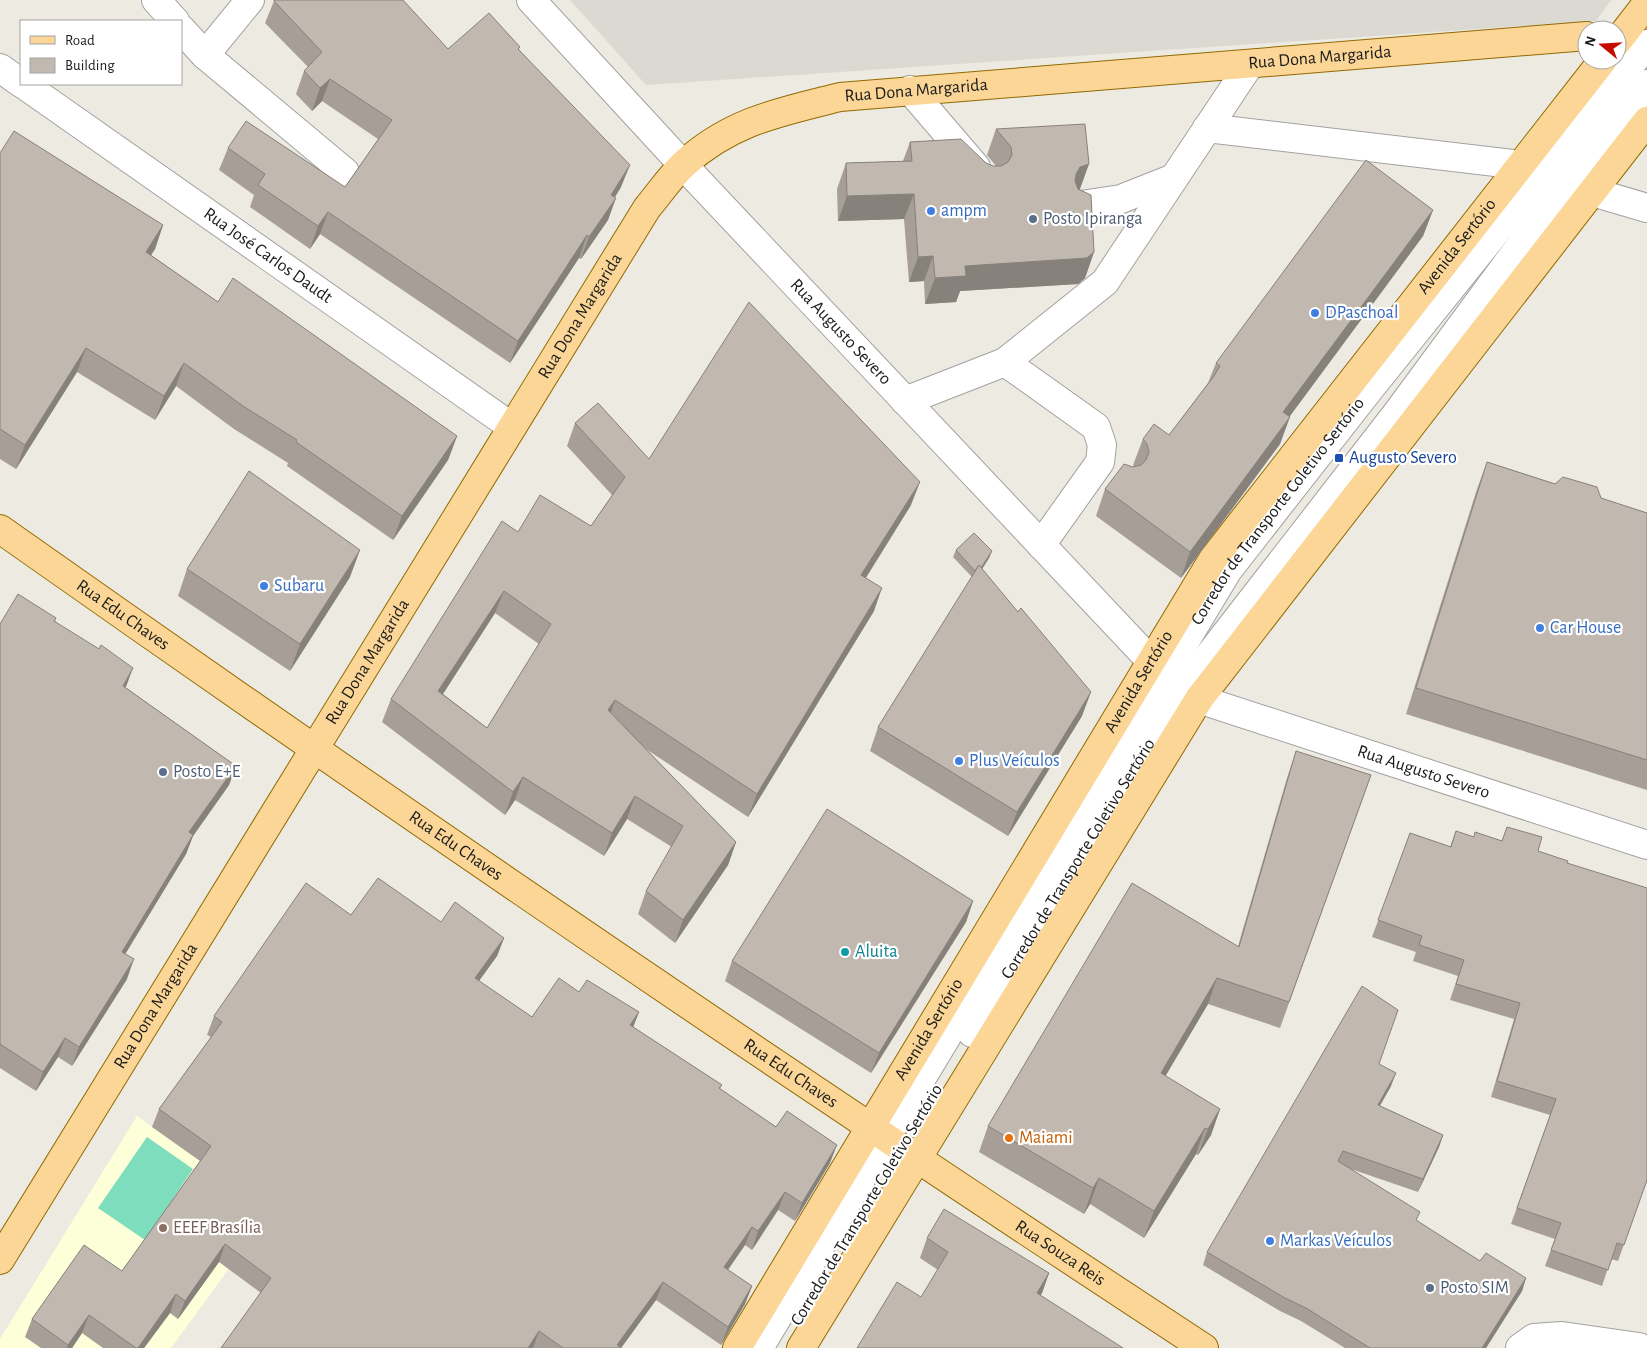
<svg xmlns="http://www.w3.org/2000/svg" width="1647" height="1348" font-family="'Alegreya Sans',sans-serif">
  <style>
    .education { fill: #fdffd8 }
    .airport { fill: #dbd9d2 }
    .pitch { fill: #7eddbd }
    .lines { fill: none; stroke-linecap: round; stroke-linejoin: round }
    .minor-casing { stroke: #a2a2a2; stroke-width: 30 }
    .major-casing { stroke: #926a01; stroke-width: 30 }
    .minor { stroke: #fff; stroke-width: 28 }
    .major { stroke: #fbd697; stroke-width: 28 }
    .wall { fill: #a69e97; fill-rule: evenodd }
    .shaded-wall { fill: #87817b }
    .building { fill: #c1b8b0; stroke: #87817b; fill-rule: evenodd }
    .shop-dot { fill: #3f7fe0; stroke: #fff; stroke-width: 2 }
    .service-dot { fill: #5c6f8a; stroke: #fff; stroke-width: 2 }
    .transit-dot { fill: #1a4fb4; stroke: #fff; stroke-width: 2 }
    .culture-dot { fill: #0f9aa8; stroke: #fff; stroke-width: 2 }
    .food-dot { fill: #e8710a; stroke: #fff; stroke-width: 2 }
    .education-dot { fill: #8d6e63; stroke: #fff; stroke-width: 2 }
    .labels { text-anchor: middle; dominant-baseline: central; stroke-width: 4.5; stroke-linejoin: round; paint-order: stroke }
    .street-label { font-size: 18px; fill: #1b1b1b; stroke: #fff }
    .shop-label { font-size: 18px; fill: #366cbe; stroke: #fff; text-anchor: start }
    .service-label { font-size: 18px; fill: #4e5e75; stroke: #fff; text-anchor: start }
    .transit-label { font-size: 18px; fill: #164399; stroke: #fff; text-anchor: start }
    .culture-label { font-size: 18px; fill: #0d838f; stroke: #fff; text-anchor: start }
    .food-label { font-size: 18px; fill: #c56008; stroke: #fff; text-anchor: start }
    .education-label { font-size: 18px; fill: #785e54; stroke: #fff; text-anchor: start }
  </style>
  <rect width="100%" height="100%" fill="#edeae1"/>
  <!-- education -->
  <polygon class="education" points="137,1116 271,1211 171,1348 0,1348 0,1339"/>
  <!-- airport -->
  <polygon class="airport" points="570,0 1611,0 1596,21 646,85"/>
  <!-- pitch -->
  <polygon class="pitch" points="147,1137 193,1169 145,1240 98,1208"/>
  <g class="lines">
    <defs>
      <g id="minor">
        <polyline points="156,0 175,21"/>
        <polyline points="250,0 205,55 345,172"/>
        <path id="s1" d="M 531,0 L 683,165 L 1165,676"/>
        <polyline points="181,29 205,55"/>
        <polyline points="0,68 21,83"/>
        <path id="s2" d="M 23,84 L 512,427"/>
        <polyline points="910,90 976,167"/>
        <polyline points="1207,128 1521,165"/>
        <polyline points="1572,186 1647,208"/>
        <polyline points="1081,205 1121,199 1174,178"/>
        <polyline points="1005,362 1096,427 1102,445 1100,462 1041,545"/>
        <polyline points="905,401 1005,362 1105,282 1250,64"/>
        <path id="s3" d="M 1180,693 L 1647,845"/>
        <path id="s4" d="M 972,1033 L 1180,693 L 1397,413 L 1566,184 L 1647,84"/>
        <path id="s5" d="M 759,1348 L 1228,570 L 1368,391 L 1647,44"/>
        <polyline points="1520,1348 1534,1338 1562,1336 1639,1347"/>
      </g>
      <g id="major">
        <polyline points="1617,42 1647,3"/>
        <path id="s6" d="M 0,529 C 397,809 798,1082 1204,1348"/>
        <path id="s7" d="M 0,1260 L 647,208 C 659,194 670,177 684,164 C 731,121 780,112 840,97 L 1587,36"/>
        <path id="s8" d="M 737,1348 L 1213,559 L 1603,60"/>
        <polyline points="801,1348 1199,699 1647,121"/>
      </g>
    </defs>
    <!-- minor casing -->
    <use href="#minor" class="minor-casing"/>
    <!-- major casing -->
    <use href="#major" class="major-casing"/>
    <!-- minor -->
    <use href="#minor" class="minor"/>
    <!-- major -->
    <use href="#major" class="major"/>
  </g>
  <!-- wall -->
  <g class="wall">
    <polygon points="274,1 448,49 519,49 621,187 615,197 608,220 581,259 579,258 510,363 320,234 310,249 250,207 254,195 219,170 228,148 345,187 378,139 322,101 312,111 296,94 304,71 308,67 265,23"/>
    <polygon points="996,129 1080,189 1094,252 1085,278 1078,284 960,291 956,302 925,304 924,281 909,282 904,219 838,221 837,189 846,163 903,161 910,142 986,163 993,166 996,166 987,155"/>
    <polygon points="0,153 163,225 155,249 151,255 218,302 457,436 448,460 393,540 287,466 288,463 234,429 176,386 155,420 77,372 16,469 0,459"/>
    <polygon points="1433,210 1423,236 1289,417 1280,444 1181,578 1096,516 1105,489 1134,467 1133,465 1143,439 1169,435 1208,383 1216,363"/>
    <path d="M 575,423 L 649,459 L 911,505 L 866,578 L 874,611 L 748,817 L 646,749 L 736,842 L 728,865 L 675,943 L 638,914 L 646,891 L 672,847 L 627,819 L 604,856 L 515,800 L 505,815 L 382,722 L 391,699 L 518,532 L 591,526 L 612,495 L 567,446 ZM 495,613 L 539,644 L 487,728 L 443,694 Z"/>
    <polygon points="1487,462 1647,513 1647,790 1406,714 1477,489"/>
    <polygon points="956,550 992,551 989,558 982,569 1082,716 1008,836 870,751 878,727 972,577 953,557"/>
    <polygon points="187,569 350,577 290,671 178,596"/>
    <polygon points="56,618 55,621 125,687 236,766 229,785 193,836 186,854 125,954 127,979 72,1066 58,1057 36,1091 0,1068 0,624"/>
    <polygon points="1296,751 1371,775 1280,1028 1208,1004 1165,1076 1220,1109 1211,1135 1198,1155 1196,1154 1144,1238 1090,1204 1084,1214 979,1152 988,1126 1238,946 1287,778"/>
    <polygon points="1507,827 1538,851 1567,863 1647,1180 1618,1261 1611,1259 1602,1286 1545,1266 1555,1239 1511,1224 1550,1115 1491,1097 1514,1019 1450,1000 1458,976 1413,961 1416,952 1372,937 1410,833 1450,847 1456,831 1474,837 1502,841"/>
    <polygon points="973,901 966,922 871,1073 725,981 732,961"/>
    <polygon points="351,915 441,922 504,938 497,956 479,981 532,1017 579,992 639,1012 633,1027 722,1085 720,1089 830,1163 795,1221 778,1210 752,1250 745,1245 728,1270 752,1286 745,1304 721,1345 656,1300 621,1348 221,1348 261,1293 219,1262 178,1319 170,1313 144,1348 103,1348 82,1333 72,1348 41,1348 25,1337 32,1319 122,1271 200,1161 152,1127 159,1109 211,1037 207,1035 214,1016"/>
    <polygon points="1379,1064 1391,1086 1380,1106 1443,1135 1439,1147 1418,1192 1351,1169 1417,1221 1480,1261 1526,1278 1522,1291 1486,1348 1345,1348 1301,1321 1280,1311 1203,1265 1207,1252"/>
    <polygon points="927,1238 1049,1273 1042,1293 1040,1295 921,1297 938,1270 920,1258"/>
  </g>
  <!-- shaded-wall -->
  <g class="shaded-wall">
    <polygon points="330,79 322,101 312,111 320,88"/>
    <polygon points="1089,164 1080,189 1071,193 1076,174 1080,167"/>
    <polygon points="630,165 621,187 607,210 616,198 608,220 581,259 589,237 611,195"/>
    <polygon points="914,194 904,219 838,221 847,196"/>
    <polygon points="1433,210 1423,236 1273,439 1283,412"/>
    <polygon points="328,212 320,234 310,249 318,226"/>
    <polygon points="163,225 155,249 138,275 146,252"/>
    <polygon points="587,235 579,258 510,363 518,341"/>
    <polygon points="1094,252 1085,278 1078,284 960,291 956,302 925,304 935,278 965,266"/>
    <polygon points="933,256 924,281 909,282 918,257"/>
    <polygon points="86,348 77,372 16,469 25,445"/>
    <polygon points="184,363 176,386 155,420 164,396"/>
    <polygon points="1290,417 1280,444 1181,578 1190,552"/>
    <polygon points="457,436 448,460 393,540 402,516"/>
    <polygon points="920,482 911,505 853,598 861,575"/>
    <polygon points="360,550 350,577 290,671 300,644"/>
    <polygon points="992,551 989,558 975,580 978,573"/>
    <polygon points="882,588 874,611 748,817 757,794"/>
    <polygon points="504,591 495,613 430,714 438,691"/>
    <polygon points="133,668 126,687 123,686"/>
    <polygon points="1091,692 1082,716 1008,836 1017,812"/>
    <polygon points="615,700 607,723 608,710"/>
    <polygon points="236,766 229,785 193,836 186,854 115,971 122,952 189,832"/>
    <polygon points="523,777 515,800 505,815 513,792"/>
    <polygon points="635,796 627,819 604,856 612,833"/>
    <polygon points="736,842 728,865 675,943 683,920"/>
    <polygon points="973,901 966,922 871,1073 879,1053"/>
    <polygon points="504,938 497,956 468,996 475,978"/>
    <polygon points="134,959 127,979 72,1066 79,1047"/>
    <polygon points="1217,978 1208,1004 1152,1099 1161,1073"/>
    <polygon points="639,1012 632,1030 630,1025"/>
    <polygon points="65,1038 58,1057 36,1091 43,1072"/>
    <polygon points="1396,1073 1391,1086 1373,1117 1378,1105"/>
    <polygon points="1220,1109 1211,1135 1198,1155 1208,1129"/>
    <polygon points="1205,1128 1196,1154 1144,1238 1154,1211"/>
    <polygon points="1443,1135 1439,1147 1418,1192 1423,1179"/>
    <polygon points="837,1145 830,1163 795,1221 802,1203"/>
    <polygon points="1099,1178 1090,1204 1084,1214 1093,1188"/>
    <polygon points="785,1192 778,1210 752,1250 758,1231"/>
    <polygon points="752,1227 745,1245 717,1285 724,1267"/>
    <polygon points="225,1244 219,1262 178,1319 185,1301"/>
    <polygon points="1049,1273 1042,1293 1030,1313 1037,1293"/>
    <polygon points="1526,1278 1522,1291 1486,1348 1482,1348"/>
    <polygon points="663,1282 656,1300 621,1348 617,1345"/>
    <polygon points="752,1286 745,1304 721,1345 728,1327"/>
    <polygon points="176,1294 170,1313 144,1348 138,1348"/>
    <polygon points="89,1315 82,1333 72,1348 67,1348 68,1345"/>
    <polygon points="539,1331 533,1348 528,1348"/>
  </g>
  <!-- building -->
  <g class="building">
    <polygon points="274,0 403,0 448,49 489,13 520,47 518,49 630,165 611,195 616,198 589,237 587,235 518,341 328,212 318,226 258,185 265,174 228,148 246,121 345,187 392,120 330,79 320,88 304,71 322,52 274,1"/>
    <polygon points="1085,124 1089,164 1080,167 1076,174 1075,181 1078,189 1091,195 1094,252 1087,258 965,266 966,276 935,278 933,256 918,257 914,194 847,196 846,163 912,161 910,142 961,139 986,163 993,166 1001,166 1008,162 1012,155 1011,147 996,129"/>
    <polygon points="14,131 163,225 146,252 218,302 233,278 457,436 402,516 296,442 297,440 243,406 184,363 164,396 86,348 25,445 0,429 0,153"/>
    <polygon points="1366,160 1433,210 1283,412 1290,417 1190,552 1105,489 1124,464 1133,467 1141,465 1146,460 1149,452 1147,444 1143,439 1154,424 1169,435 1214,376 1220,366 1216,363"/>
    <path d="M 749,302 L 920,482 L 861,575 L 882,588 L 757,794 L 615,700 L 608,710 L 736,842 L 683,920 L 646,891 L 683,826 L 635,796 L 612,833 L 523,777 L 513,792 L 391,699 L 502,521 L 518,532 L 540,495 L 591,526 L 625,477 L 575,423 L 598,403 L 649,459 ZM 504,591 L 551,624 L 487,728 L 438,691 Z"/>
    <polygon points="1487,462 1555,484 1563,477 1597,487 1601,498 1647,513 1647,760 1416,688"/>
    <polygon points="249,471 360,550 300,644 187,569"/>
    <polygon points="974,533 992,551 981,568 979,565 975,571 956,550"/>
    <polygon points="979,565 1018,612 1021,608 1091,692 1017,812 878,727"/>
    <polygon points="18,594 56,618 54,621 99,649 101,645 133,668 123,686 236,766 189,832 193,835 122,952 134,959 79,1047 65,1038 43,1072 0,1044 0,624"/>
    <polygon points="1296,751 1371,775 1289,1002 1217,978 1161,1073 1220,1109 1208,1129 1205,1128 1154,1211 1099,1178 1093,1188 988,1126 1132,883 1239,947"/>
    <polygon points="827,809 973,901 879,1053 732,961"/>
    <polygon points="1507,827 1542,837 1538,851 1568,861 1567,863 1647,888 1647,1180 1624,1245 1617,1243 1608,1270 1551,1250 1561,1223 1517,1208 1556,1099 1497,1081 1520,1003 1456,984 1464,960 1419,945 1422,936 1378,920 1410,833 1451,847 1456,831 1474,837 1475,832 1502,841"/>
    <polygon points="378,878 441,922 455,902 504,938 475,978 532,1017 559,978 579,992 587,980 639,1012 630,1025 722,1085 719,1088 776,1127 787,1111 837,1145 802,1203 785,1192 758,1231 752,1227 724,1267 752,1286 728,1327 663,1282 617,1345 621,1348 563,1348 539,1331 528,1348 221,1348 271,1278 225,1244 185,1301 176,1294 138,1348 136,1348 89,1315 68,1345 32,1319 84,1245 122,1271 211,1146 159,1109 222,1022 214,1016 306,883 351,915"/>
    <polygon points="1362,986 1398,1010 1379,1064 1396,1073 1378,1105 1443,1135 1423,1179 1343,1151 1338,1161 1420,1212 1416,1220 1480,1261 1486,1253 1526,1278 1482,1348 1370,1348 1306,1308 1285,1298 1207,1252"/>
    <polygon points="944,1209 1049,1273 1037,1293 1123,1348 857,1348 897,1282 921,1297 948,1252 927,1238"/>
  </g>
  <!-- markers -->
  <g class="shop-dot">
    <circle cx="931" cy="211" r="5"/>
    <circle cx="1315" cy="313" r="5"/>
    <circle cx="264" cy="586" r="5"/>
    <circle cx="1540" cy="628" r="5"/>
    <circle cx="959" cy="761" r="5"/>
    <circle cx="1270" cy="1241" r="5"/>
  </g>
  <g class="service-dot">
    <circle cx="1033" cy="219" r="5"/>
    <circle cx="163" cy="772" r="5"/>
    <circle cx="1430" cy="1288" r="5"/>
  </g>
  <rect class="transit-dot" x="1334" y="453" width="10" height="10" rx="2.5"/>
  <circle class="culture-dot" cx="845" cy="952" r="5"/>
  <circle class="food-dot" cx="1009" cy="1138" r="5"/>
  <circle class="education-dot" cx="163" cy="1228" r="5"/>
  <g class="labels">
    <!-- street labels -->
    <g class="street-label">
      <text stroke="none"><textPath href="#s7" startOffset="1946">Rua Dona Margarida</textPath></text>
      <text stroke="none"><textPath href="#s7" startOffset="1541">Rua Dona Margarida</textPath></text>
      <text stroke="none"><textPath href="#s8" startOffset="1318">Avenida Sertório</textPath></text>
      <text stroke="none"><textPath href="#s2" startOffset="299">Rua José Carlos Daudt</textPath></text>
      <text stroke="none"><textPath href="#s7" startOffset="1108">Rua Dona Margarida</textPath></text>
      <text stroke="none"><textPath href="#s1" startOffset="454">Rua Augusto Severo</textPath></text>
      <text stroke="none"><textPath href="#s5" startOffset="985">Corredor de Transporte Coletivo Sertório</textPath></text>
      <text stroke="none"><textPath href="#s6" startOffset="150">Rua Edu Chaves</textPath></text>
      <text stroke="none"><textPath href="#s7" startOffset="702">Rua Dona Margarida</textPath></text>
      <text stroke="none"><textPath href="#s8" startOffset="778">Avenida Sertório</textPath></text>
      <text stroke="none"><textPath href="#s3" startOffset="256">Rua Augusto Severo</textPath></text>
      <text stroke="none"><textPath href="#s6" startOffset="555">Rua Edu Chaves</textPath></text>
      <text stroke="none"><textPath href="#s4" startOffset="204">Corredor de Transporte Coletivo Sertório</textPath></text>
      <text stroke="none"><textPath href="#s7" startOffset="298">Rua Dona Margarida</textPath></text>
      <text stroke="none"><textPath href="#s8" startOffset="372">Avenida Sertório</textPath></text>
      <text stroke="none"><textPath href="#s6" startOffset="960">Rua Edu Chaves</textPath></text>
      <text transform="translate(867 1205) rotate(-59)">Corredor de Transporte Coletivo Sertório</text>
      <text stroke="none"><textPath href="#s6" startOffset="1284">Rua Souza Reis</textPath></text>
    </g>
    <!-- shop labels -->
    <g class="shop-label">
      <text x="941" y="211">ampm</text>
      <text x="1325" y="313">DPaschoal</text>
      <text x="274" y="586">Subaru</text>
      <text x="1550" y="628">Car House</text>
      <text x="969" y="761">Plus Veículos</text>
      <text x="1280" y="1241">Markas Veículos</text>
    </g>
    <!-- service labels -->
    <g class="service-label">
      <text x="1043" y="219">Posto Ipiranga</text>
      <text x="173" y="772">Posto E+E</text>
      <text x="1440" y="1288">Posto SIM</text>
    </g>
    <!-- transit labels -->
    <g class="transit-label">
      <text x="1349" y="458">Augusto Severo</text>
    </g>
    <!-- culture labels -->
    <g class="culture-label">
      <text x="855" y="952">Aluita</text>
    </g>
    <!-- food labels -->
    <g class="food-label">
      <text x="1019" y="1138">Maiami</text>
    </g>
    <!-- education labels -->
    <g class="education-label">
      <text x="173" y="1228">EEEF Brasília</text>
    </g>
  </g>
  <!-- legend -->
  <rect x="20" y="20" width="162" height="65" fill="#ffffff" stroke="#a4a4a4"/>
  <rect x="30" y="36" width="25" height="8" fill="#fbd697" stroke="#a4a4a4"/>
  <text x="65" y="45" font-size="15" fill="#1b1b1b">Road</text>
  <rect x="30" y="58" width="25" height="15" fill="#c1b8b0" stroke="#a4a4a4"/>
  <text x="65" y="70" font-size="15" fill="#1b1b1b">Building</text>
  <!-- north arrow -->
  <g transform="translate(1602 45) rotate(288)"><circle r="24" fill="#ffffff" stroke="#a4a4a4"/>
  <path d="M0-4L9 19L0 12L-9 19Z" fill="#c60c01"/>
  <text y="-8" font-size="14" font-weight="bold" text-anchor="middle" fill="#1b1b1b">N</text>
  </g>
</svg>
